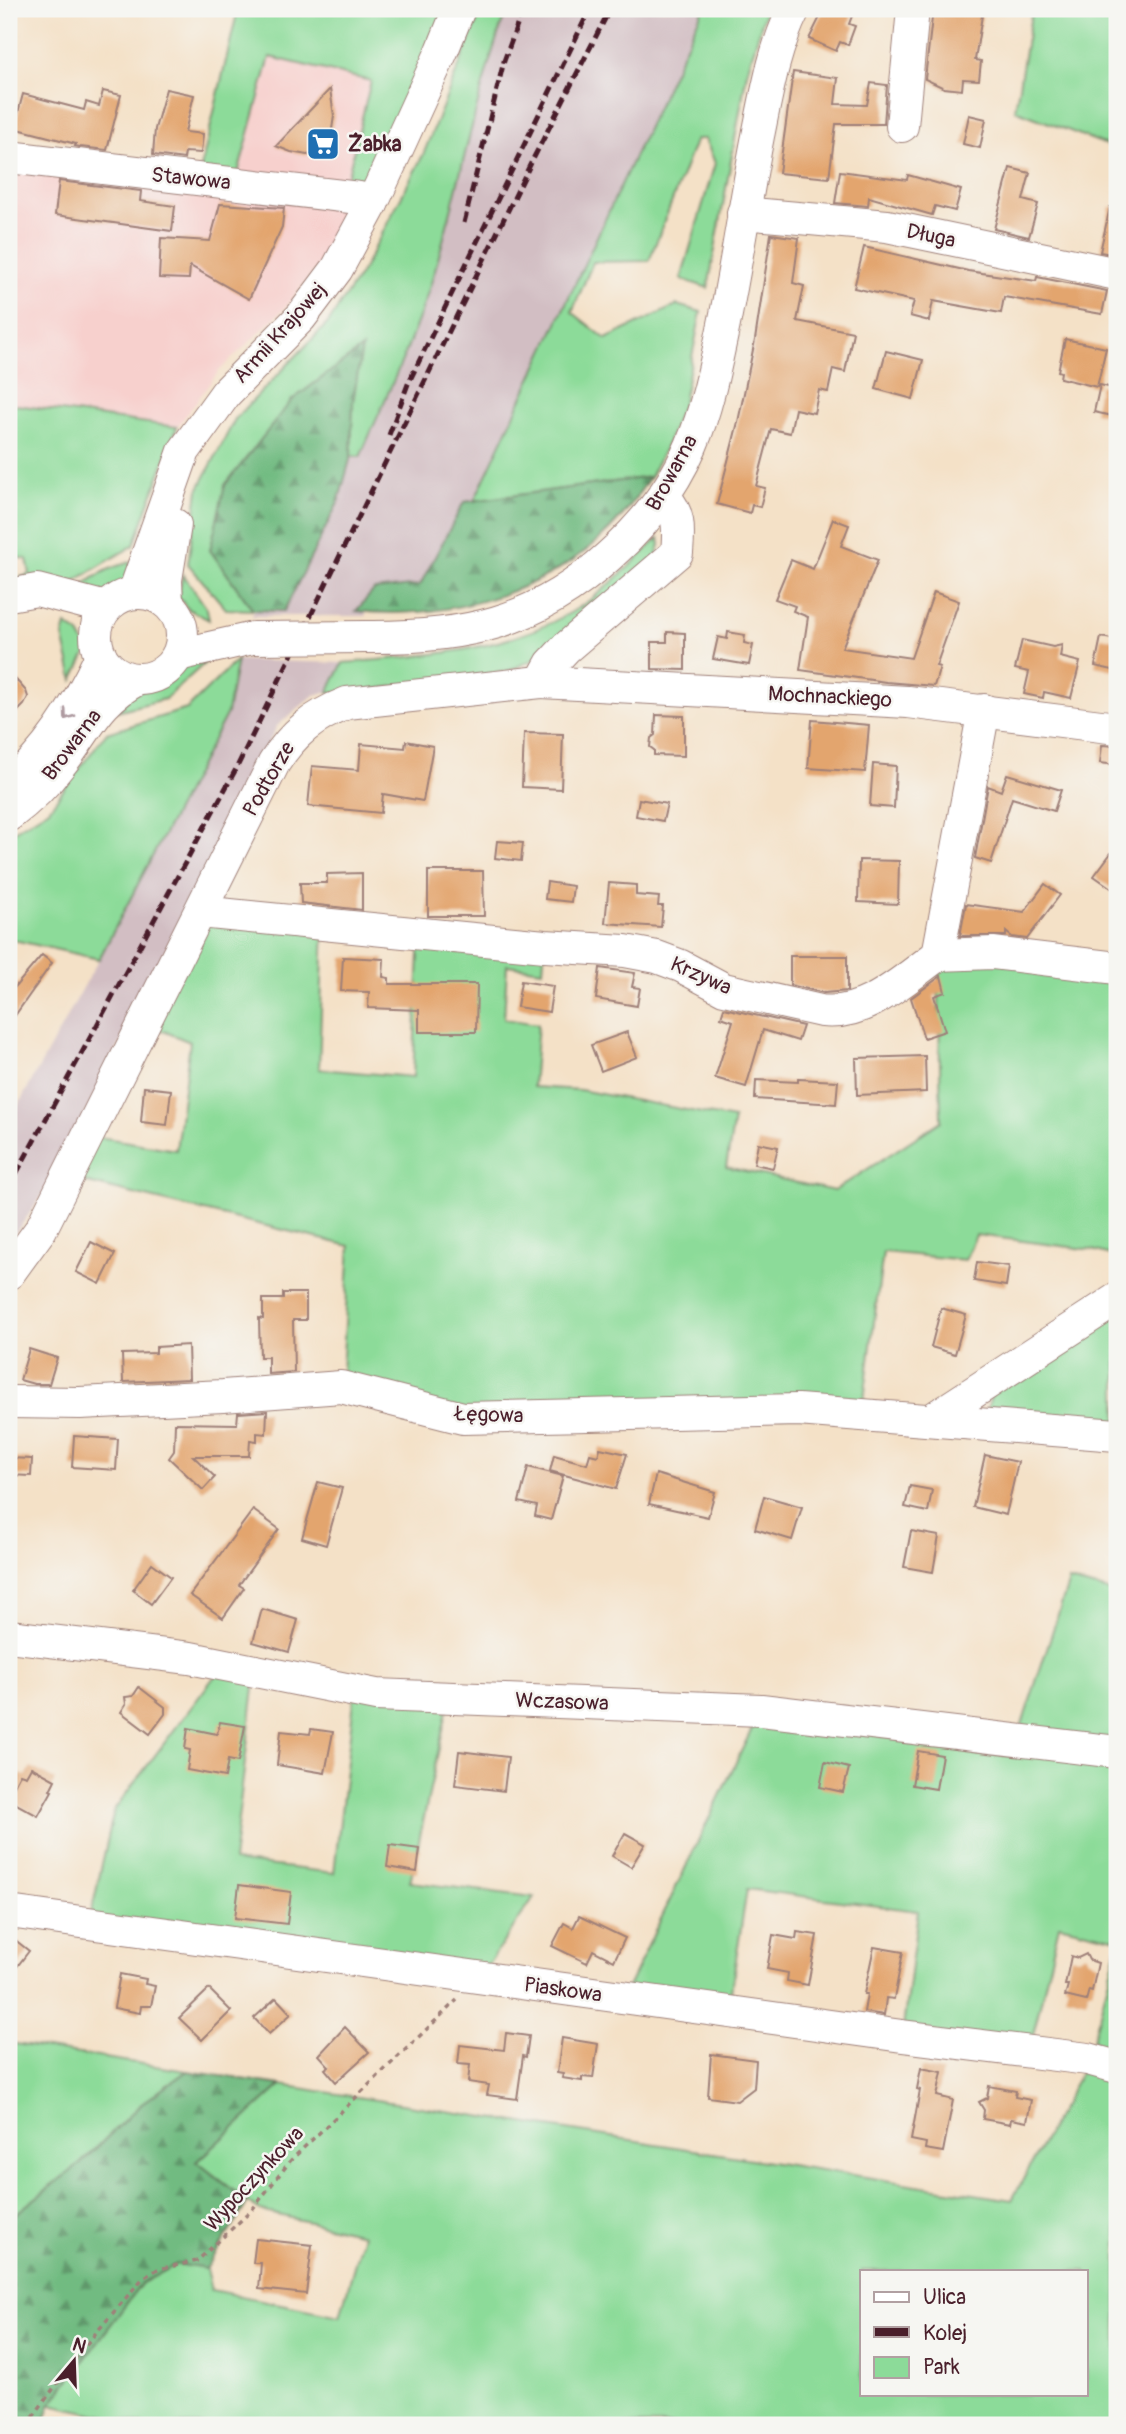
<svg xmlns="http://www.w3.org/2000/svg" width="1126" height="2434" font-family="Pangolin,sans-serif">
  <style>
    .built { fill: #f7d0cd }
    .industrial { fill: #d2bec3 }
    .green { fill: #8cdb99; stroke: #6b7d62; stroke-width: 2; fill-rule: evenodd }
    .forest { fill: url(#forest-firs); stroke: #5e6d56; stroke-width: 2 }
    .building { fill: #e3a56e }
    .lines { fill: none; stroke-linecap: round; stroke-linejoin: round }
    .minor-casing { stroke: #9f8079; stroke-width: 34 }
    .path { stroke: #9f8079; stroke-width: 3.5; stroke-dasharray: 5 5; stroke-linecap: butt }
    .minor { stroke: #fff; stroke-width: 32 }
    .rail { stroke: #4a1f2b; stroke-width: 5; stroke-dasharray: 10 5; stroke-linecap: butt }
    .minor-bridge-casing { stroke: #9f8079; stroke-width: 34; stroke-linecap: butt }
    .minor-bridge { stroke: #fff; stroke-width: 32 }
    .oneway { stroke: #ae9aa0 }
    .labels { text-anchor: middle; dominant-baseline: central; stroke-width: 5; stroke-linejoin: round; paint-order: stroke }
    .poi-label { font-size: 21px; font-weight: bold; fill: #4a1f2b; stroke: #f6f6f2; text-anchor: start }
    .street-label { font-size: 21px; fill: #4a1f2b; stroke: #f6f6f2 }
  </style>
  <defs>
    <pattern id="forest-firs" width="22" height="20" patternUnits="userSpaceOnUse" patternTransform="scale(1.75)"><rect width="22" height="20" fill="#71bb81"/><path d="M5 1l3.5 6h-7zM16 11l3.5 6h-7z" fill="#5f976a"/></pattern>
  </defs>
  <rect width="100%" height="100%" fill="#f6f6f2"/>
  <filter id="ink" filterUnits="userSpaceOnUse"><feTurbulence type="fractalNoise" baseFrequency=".0143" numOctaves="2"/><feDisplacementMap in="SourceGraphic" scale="14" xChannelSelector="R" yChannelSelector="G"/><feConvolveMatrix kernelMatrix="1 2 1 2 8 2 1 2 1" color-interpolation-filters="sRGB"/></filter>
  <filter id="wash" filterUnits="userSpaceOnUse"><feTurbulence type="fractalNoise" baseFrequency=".00686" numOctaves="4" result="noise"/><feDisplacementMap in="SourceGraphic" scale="28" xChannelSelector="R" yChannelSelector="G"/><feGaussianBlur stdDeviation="1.57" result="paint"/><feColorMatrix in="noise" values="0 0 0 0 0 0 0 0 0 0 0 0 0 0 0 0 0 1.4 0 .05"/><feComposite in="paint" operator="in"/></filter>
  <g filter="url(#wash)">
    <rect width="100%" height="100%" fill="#f4e1c7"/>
    <!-- built -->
    <g class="built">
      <polygon points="270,57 372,81 344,191 237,177"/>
      <polygon points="12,157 359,198 340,237 287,306 219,371 177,427 9,404 9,179"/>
    </g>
    <!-- industrial -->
    <g class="industrial">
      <polygon points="490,9 703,9 474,501 427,596 375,594 365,616 252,616 379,339"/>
      <polygon points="237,660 343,663 328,692 314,695 277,726 52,1182 9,1242 9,1122 99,959 227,713"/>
    </g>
    <!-- green -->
    <g class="green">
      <polygon points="238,9 459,9 372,204 344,191 371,81 270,57 237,177 200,172"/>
      <path d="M 482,9 L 507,9 C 474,98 459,192 431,283 C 412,343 385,399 360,457 L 351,456 L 353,401 L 361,349 L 210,550 L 253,610 L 226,609 L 188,564 L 198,490 L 235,419 L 328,323 L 364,268 L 423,155 Z"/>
      <polygon points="703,9 766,9 747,72 708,288 681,279 715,163 705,139 696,139 649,261 593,262 572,312 606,339 677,305 701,312 683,402 668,442 650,477 474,501"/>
      <polygon points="1032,9 1117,9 1117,149 1015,110"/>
      <polygon points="9,404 177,427 134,545 67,586 9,582 30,574 27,559 9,556"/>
      <path d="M 659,538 L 660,545 L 656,557 L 537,658 L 508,671 L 354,692 L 328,692 L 343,663 C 421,656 500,653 570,613 C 603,594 631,564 659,538 Z"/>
      <path d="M 138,561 L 121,588 L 102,596 L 81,588 C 95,574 119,563 138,561 Z"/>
      <polygon points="183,574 207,609 209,620 188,609 178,596"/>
      <polygon points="66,625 79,634 88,650 73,680 63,636"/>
      <polygon points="237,660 227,713 99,959 9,939 9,834 49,809 106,733 187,709"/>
      <polygon points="206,662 165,699 117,711 134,692 161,686 169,681 185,665"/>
      <polygon points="200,912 324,924 319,1069 413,1077 420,934 545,946 543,970 507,965 504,1019 538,1024 533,1087 580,1090 734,1119 726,1167 834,1191 941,1121 938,955 1117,968 1117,1257 1093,1250 976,1235 965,1260 883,1252 862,1415 463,1418 341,1387 350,1246 67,1178 88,1135 176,1150 190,1042 144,1023"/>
      <polygon points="1117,1299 1117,1435 985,1425 994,1379"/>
      <polygon points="1069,1581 1117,1593 1117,1939 1059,1925 1029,2052 902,2036 918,1911 747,1889 728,2011 623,1998 761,1710 1017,1740"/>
      <polygon points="223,1665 256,1671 233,1861 334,1873 355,1691 450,1697 410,1882 534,1897 479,1978 89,1924 114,1810"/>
      <path d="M 1117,1947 L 1117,2425 L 146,2425 L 51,2404 L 142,2283 L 177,2264 L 206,2269 L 211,2290 L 340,2316 L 363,2234 L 260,2211 L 197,2162 L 281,2085 L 1012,2200 L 1088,2059 ZM 862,2271 L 1086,2271 L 1086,2394 L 862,2394 Z"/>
      <polygon points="9,2043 187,2071 139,2106 82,2162 9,2219"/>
    </g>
    <!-- forest -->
    <g class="forest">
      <polygon points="362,348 353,401 351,456 338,503 284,611 253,610 210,550 225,485 292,400"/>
      <path d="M 650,477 C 641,490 632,504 622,516 C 558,591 451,621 356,611 L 374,590 L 420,585 L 464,502 Z"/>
      <polygon points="187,2071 281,2085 197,2162 248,2202 206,2269 177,2264 142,2283 51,2404 43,2425 9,2425 9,2219 82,2162 139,2106"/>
    </g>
    <g id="blocks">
      <!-- building -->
      <g class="building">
        <polygon points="824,9 835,9 852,16 849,24 855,26 848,45 840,42 836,51 809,39"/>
        <polygon points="933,9 983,9 975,60 981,61 979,80 963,79 962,90 944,88 925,79"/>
        <polygon points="793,72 838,78 835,104 867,105 871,83 887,85 884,124 836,124 829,178 779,173"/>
        <polygon points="166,89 194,95 185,132 203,134 201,153 185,152 184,159 153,155 155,129"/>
        <polygon points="330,89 334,116 331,136 327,147 321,152 307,155 291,152 276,146"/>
        <polygon points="103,91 121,95 107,150 80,147 75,146 76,144 14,128 23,94 84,110 86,102 99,106"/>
        <polygon points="969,115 986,119 980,148 963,144"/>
        <polygon points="1010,168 1030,173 1023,200 1038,204 1029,237 994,229"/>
        <polygon points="840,171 907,180 908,175 961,190 955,211 935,206 932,215 869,197 868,206 835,203"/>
        <polygon points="59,181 141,191 140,201 175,206 172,231 55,215"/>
        <polygon points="220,204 284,208 282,227 249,299 190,266 189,279 159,278 161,238 210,241"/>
        <polygon points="1110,207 1117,207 1117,255 1100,252"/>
        <polygon points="771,234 799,238 793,283 804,286 797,321 853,332 845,372 833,369 828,392 819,390 814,413 795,409 790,433 771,429 756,486 765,488 760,507 752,505 750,513 717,504 738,422 755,340"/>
        <polygon points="864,247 968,271 1036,281 1037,277 1107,291 1102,314 1004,297 1001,313 933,301 929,321 910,316 914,301 854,288"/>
        <polygon points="1065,339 1106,348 1097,387 1060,378 1061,372 1058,371"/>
        <polygon points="886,351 923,360 913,399 876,389"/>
        <polygon points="1100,385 1117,389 1112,416 1094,412"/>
        <polygon points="833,519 849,525 841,546 878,560 842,648 911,658 934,592 959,601 936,666 940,667 934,686 886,682 800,670 808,617 793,611 795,606 775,599 791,560 813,569"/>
        <polygon points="667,632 685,633 685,670 652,669 652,642 667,642"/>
        <polygon points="728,632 745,635 744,643 753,645 749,665 713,659 718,637 727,639"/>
        <polygon points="1101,637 1117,640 1117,671 1095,666"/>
        <polygon points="1022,640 1053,647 1062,645 1060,657 1080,662 1071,698 1044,692 1043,698 1024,694 1029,672 1015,669"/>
        <polygon points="9,672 26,691 28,697 24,705 9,720"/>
        <polygon points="656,715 684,716 684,756 654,755 654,750 650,747 651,738 655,735"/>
        <polygon points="812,720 869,725 865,772 808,768"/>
        <polygon points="524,733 563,734 561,789 522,787"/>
        <polygon points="406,741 433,746 423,801 383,794 381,813 308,806 312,766 359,770 361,744 405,748"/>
        <polygon points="1102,745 1117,746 1117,765 1100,763"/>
        <polygon points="873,764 896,766 894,808 870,806"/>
        <polygon points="1007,774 1061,790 1054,811 1012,798 991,863 975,858 988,786 1001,791"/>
        <polygon points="639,799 667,804 663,821 636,816"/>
        <polygon points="497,841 523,843 521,861 495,858"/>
        <polygon points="1117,845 1117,892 1094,876"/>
        <polygon points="859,860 899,861 898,904 858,902"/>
        <polygon points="428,871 483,871 484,916 428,916"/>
        <polygon points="362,873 362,910 301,903 300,883 327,883 327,874"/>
        <polygon points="547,882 573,886 571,902 545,899"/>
        <polygon points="609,883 636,885 636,895 659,897 658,906 663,906 661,927 605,923"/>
        <polygon points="1045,884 1060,895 1027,939 1012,937 1006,932 1006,936 960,936 966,904 1024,912"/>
        <polygon points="42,955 52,963 9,1024 9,994"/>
        <polygon points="790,956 847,956 847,991 824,993 790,985"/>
        <polygon points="343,957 384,959 383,977 389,978 389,984 477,984 476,1032 419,1032 419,1010 368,1008 369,992 341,991"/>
        <polygon points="600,968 635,973 632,987 640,988 637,1006 596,999"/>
        <polygon points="941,976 945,992 934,996 945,1031 924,1038 911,998"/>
        <polygon points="521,981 553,986 549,1012 517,1007"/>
        <polygon points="724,1008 803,1026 798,1041 763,1030 746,1087 715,1078 733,1021 721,1017"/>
        <polygon points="627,1032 637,1057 601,1071 591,1045"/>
        <polygon points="925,1056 926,1092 857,1095 856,1058"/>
        <polygon points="798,1079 838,1081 836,1104 755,1099 756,1080 798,1082"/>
        <polygon points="144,1087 171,1090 167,1125 141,1122"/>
        <polygon points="758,1143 778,1147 773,1168 754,1164"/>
        <polygon points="91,1242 115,1254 100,1284 76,1272"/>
        <polygon points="977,1262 1009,1266 1006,1286 974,1281"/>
        <polygon points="283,1293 306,1293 306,1320 293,1320 294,1372 268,1374 268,1357 260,1357 259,1318 263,1319 263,1299 283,1299"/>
        <polygon points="941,1308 966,1315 955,1354 931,1347"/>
        <polygon points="188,1345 189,1379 123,1382 122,1354 156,1353 156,1347"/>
        <polygon points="29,1349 57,1358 49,1384 34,1384 20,1380"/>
        <polygon points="267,1411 266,1434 257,1433 257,1441 250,1440 249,1456 193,1456 215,1477 203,1490 169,1458 174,1451 175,1423 237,1424 238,1413"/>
        <polygon points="74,1436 118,1439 116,1470 72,1467"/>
        <polygon points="600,1448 627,1454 616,1489 550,1471 554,1455 587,1464 590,1454 598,1456"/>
        <polygon points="985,1455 1018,1462 1006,1515 973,1507"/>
        <polygon points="9,1458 32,1459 31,1476 9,1475"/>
        <polygon points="528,1467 563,1476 551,1520 535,1516 537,1506 519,1502"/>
        <polygon points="656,1474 715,1492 708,1517 649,1504"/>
        <polygon points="318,1482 342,1488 326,1545 302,1538"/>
        <polygon points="910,1486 932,1490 928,1512 905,1507"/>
        <polygon points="764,1496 802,1507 792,1540 755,1529"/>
        <polygon points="253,1510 279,1529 239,1585 244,1588 223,1618 190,1595"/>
        <polygon points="911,1531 939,1536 933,1572 904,1567"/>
        <polygon points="152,1563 171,1577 151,1604 133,1590"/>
        <polygon points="262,1609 298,1620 289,1652 253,1642"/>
        <polygon points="139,1687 165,1707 165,1714 150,1734 121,1712 126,1704 125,1697 133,1696"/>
        <polygon points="220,1722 245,1726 238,1762 228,1760 225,1777 187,1770 190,1750 185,1749 188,1728 217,1734"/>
        <polygon points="311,1729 333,1732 325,1773 277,1765 281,1731 310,1734"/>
        <polygon points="459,1751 508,1757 504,1791 455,1785"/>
        <polygon points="918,1751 942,1755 936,1789 912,1785"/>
        <polygon points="825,1762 849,1768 843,1792 820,1787"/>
        <polygon points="31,1767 55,1780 50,1790 52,1791 38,1816 9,1800 9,1795 20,1774 26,1776"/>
        <polygon points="625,1833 645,1844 631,1867 612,1856"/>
        <polygon points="390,1845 420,1849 417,1872 387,1867"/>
        <polygon points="239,1885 291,1892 287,1924 235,1918"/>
        <polygon points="579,1916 625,1938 614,1961 593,1950 587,1963 552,1946 564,1923 573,1928"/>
        <polygon points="797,1932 817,1935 808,1985 787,1981 788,1973 767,1969 773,1935 796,1939"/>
        <polygon points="9,1935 29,1951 9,1977"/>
        <polygon points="874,1947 903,1952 894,1999 886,1998 884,2015 864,2012 867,1994 864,1994"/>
        <polygon points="1086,1954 1089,1960 1098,1963 1092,1991 1089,1990 1086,2001 1065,1996 1068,1985 1065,1985 1071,1956 1078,1958"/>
        <polygon points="120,1974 146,1979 145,1984 155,1986 151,2006 141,2006 140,2013 114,2008"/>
        <polygon points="209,1989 231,2011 202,2040 179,2018"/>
        <polygon points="276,1998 291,2014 269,2034 254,2018"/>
        <polygon points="345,2027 369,2052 336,2082 325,2069 329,2066 319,2055"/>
        <polygon points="506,2033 529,2036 526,2057 523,2056 517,2099 487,2095 489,2085 468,2082 470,2065 458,2064 460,2045 504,2050"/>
        <polygon points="562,2038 598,2044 593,2078 582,2077 582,2081 562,2078 563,2074 557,2073"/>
        <polygon points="711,2054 756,2060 754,2088 737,2101 708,2097"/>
        <polygon points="921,2068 942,2072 937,2096 953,2100 943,2152 925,2149 926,2143 911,2140 920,2090 917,2089"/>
        <polygon points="989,2086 1016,2091 1015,2097 1031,2100 1027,2122 1011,2119 1010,2124 983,2119 984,2110 979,2102 987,2098"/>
        <polygon points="256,2239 312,2245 306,2294 259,2289 261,2263 253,2263"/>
      </g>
    </g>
  </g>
  <g filter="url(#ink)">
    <use href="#blocks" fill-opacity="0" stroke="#9f8079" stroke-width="2"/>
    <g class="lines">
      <defs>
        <g id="minor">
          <polyline points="902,126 913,9"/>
          <polyline points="9,157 359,198 372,204"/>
          <polyline points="743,213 887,226 1117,274"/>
          <circle cx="139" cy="636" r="43"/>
          <polyline points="134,593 184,451 226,393 301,317 337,269 372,204 442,51 459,9"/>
          <polyline points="9,595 37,590 106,608"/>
          <polyline points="167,603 166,580 175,525"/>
          <path d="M 365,637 C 463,638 535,624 609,556 C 644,525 672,490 691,446 C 706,411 714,372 722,334 C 736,268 745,202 758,136 C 767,92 774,49 794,9"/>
          <polyline points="178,655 253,638"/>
          <polyline points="541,682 908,702 1117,728"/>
          <path d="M 9,785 C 49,752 79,703 101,656"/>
          <path d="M 9,815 C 28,801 45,785 59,766 C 88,731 95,702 138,679"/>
          <path d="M 200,912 L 545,946 L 625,951 L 657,957 L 681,966 L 724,989 L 821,1011 C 866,1017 904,979 938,955 L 984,710"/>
          <polyline points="938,955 993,953 1117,968"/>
          <path d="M 9,1273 L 41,1229 L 274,763 C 293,733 314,716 347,703 L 541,682 L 551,664 L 566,648 L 677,553 C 679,530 680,513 664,496"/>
          <polyline points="9,1402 80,1403 223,1396 341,1387 463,1418 798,1410 1117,1435"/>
          <polyline points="931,1420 1117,1299"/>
          <polyline points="9,1636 190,1658 376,1695 761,1710 1117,1752"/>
          <polyline points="9,1912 902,2036 1088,2059 1117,2067"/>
        </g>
      </defs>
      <!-- minor casing -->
      <use href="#minor" class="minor-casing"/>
      <!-- path -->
      <polyline class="path" points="27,2425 83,2348 143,2278 158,2269 197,2261 251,2211 291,2160 457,2000"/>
      <!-- minor -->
      <use href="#minor" class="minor"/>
      <!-- rail -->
      <g class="rail">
        <polyline points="464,223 504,61 523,9"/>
        <polyline points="389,435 408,384 590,9"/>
        <polyline points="9,1187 236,769 531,163 610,9"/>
      </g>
      <defs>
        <polyline id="minor-bridge" points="253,638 365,637"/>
      </defs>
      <!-- minor-bridge casing -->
      <use href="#minor-bridge" class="minor-bridge-casing"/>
      <!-- minor-bridge -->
      <use href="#minor-bridge" class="minor-bridge"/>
    </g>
    <!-- one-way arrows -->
    <defs><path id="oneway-chevron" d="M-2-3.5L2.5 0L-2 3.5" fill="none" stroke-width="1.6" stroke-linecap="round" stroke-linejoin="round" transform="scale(1.75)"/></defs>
    <use class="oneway" href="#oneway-chevron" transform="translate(68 715) rotate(126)"/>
  </g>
  <!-- icons -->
  <defs>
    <symbol id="supermarket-square" viewBox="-11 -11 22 22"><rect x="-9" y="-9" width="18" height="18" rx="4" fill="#1f6fb2" stroke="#f6f6f2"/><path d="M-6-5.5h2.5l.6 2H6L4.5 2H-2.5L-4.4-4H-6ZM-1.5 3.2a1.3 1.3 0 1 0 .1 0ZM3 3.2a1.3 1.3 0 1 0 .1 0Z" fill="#fff"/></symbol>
  </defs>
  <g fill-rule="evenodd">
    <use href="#supermarket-square" x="304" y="125" width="38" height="38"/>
  </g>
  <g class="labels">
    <!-- poi labels -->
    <g class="poi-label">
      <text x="348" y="144">Żabka</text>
    </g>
    <!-- street labels -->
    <g class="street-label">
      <text transform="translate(191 179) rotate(6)">Stawowa</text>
      <text transform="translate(931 236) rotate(12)">Długa</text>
      <text transform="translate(280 333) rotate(-48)">Armii Krajowej</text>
      <text transform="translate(672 473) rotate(-61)">Browarna</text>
      <text transform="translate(830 697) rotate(3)">Mochnackiego</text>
      <text transform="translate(72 745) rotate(-53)">Browarna</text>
      <text transform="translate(269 779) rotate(-60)">Podtorze</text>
      <text transform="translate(701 976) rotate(24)">Krzywa</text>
      <text transform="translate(489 1415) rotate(2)">Łęgowa</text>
      <text transform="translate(562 1702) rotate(2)">Wczasowa</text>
      <text transform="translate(563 1990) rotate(8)">Piaskowa</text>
      <text transform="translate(254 2179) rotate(-47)">Wypoczynkowa</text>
    </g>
  </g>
  <!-- margin -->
  <rect width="1126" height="2434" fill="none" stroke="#f6f6f2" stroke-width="35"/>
  <!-- legend -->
  <rect x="860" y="2270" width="228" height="126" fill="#f6f6f2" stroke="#b1a0a2" stroke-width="2"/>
  <rect x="874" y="2292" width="35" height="10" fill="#ffffff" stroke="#b1a0a2" stroke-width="2"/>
  <text x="923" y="2304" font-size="21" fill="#4a1f2b">Ulica</text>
  <rect x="874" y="2327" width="35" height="10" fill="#4a1f2b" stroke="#b1a0a2" stroke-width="2"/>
  <text x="923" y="2340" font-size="21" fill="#4a1f2b">Kolej</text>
  <rect x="874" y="2357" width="35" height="21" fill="#8cdb99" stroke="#b1a0a2" stroke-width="2"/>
  <text x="923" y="2374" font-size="21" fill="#4a1f2b">Park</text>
  <!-- north arrow -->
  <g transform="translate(74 2361) rotate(19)" stroke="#f6f6f2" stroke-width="5" paint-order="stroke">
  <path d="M0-5L12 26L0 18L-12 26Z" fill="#4a1f2b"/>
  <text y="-10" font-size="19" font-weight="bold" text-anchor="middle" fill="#4a1f2b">N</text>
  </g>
</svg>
